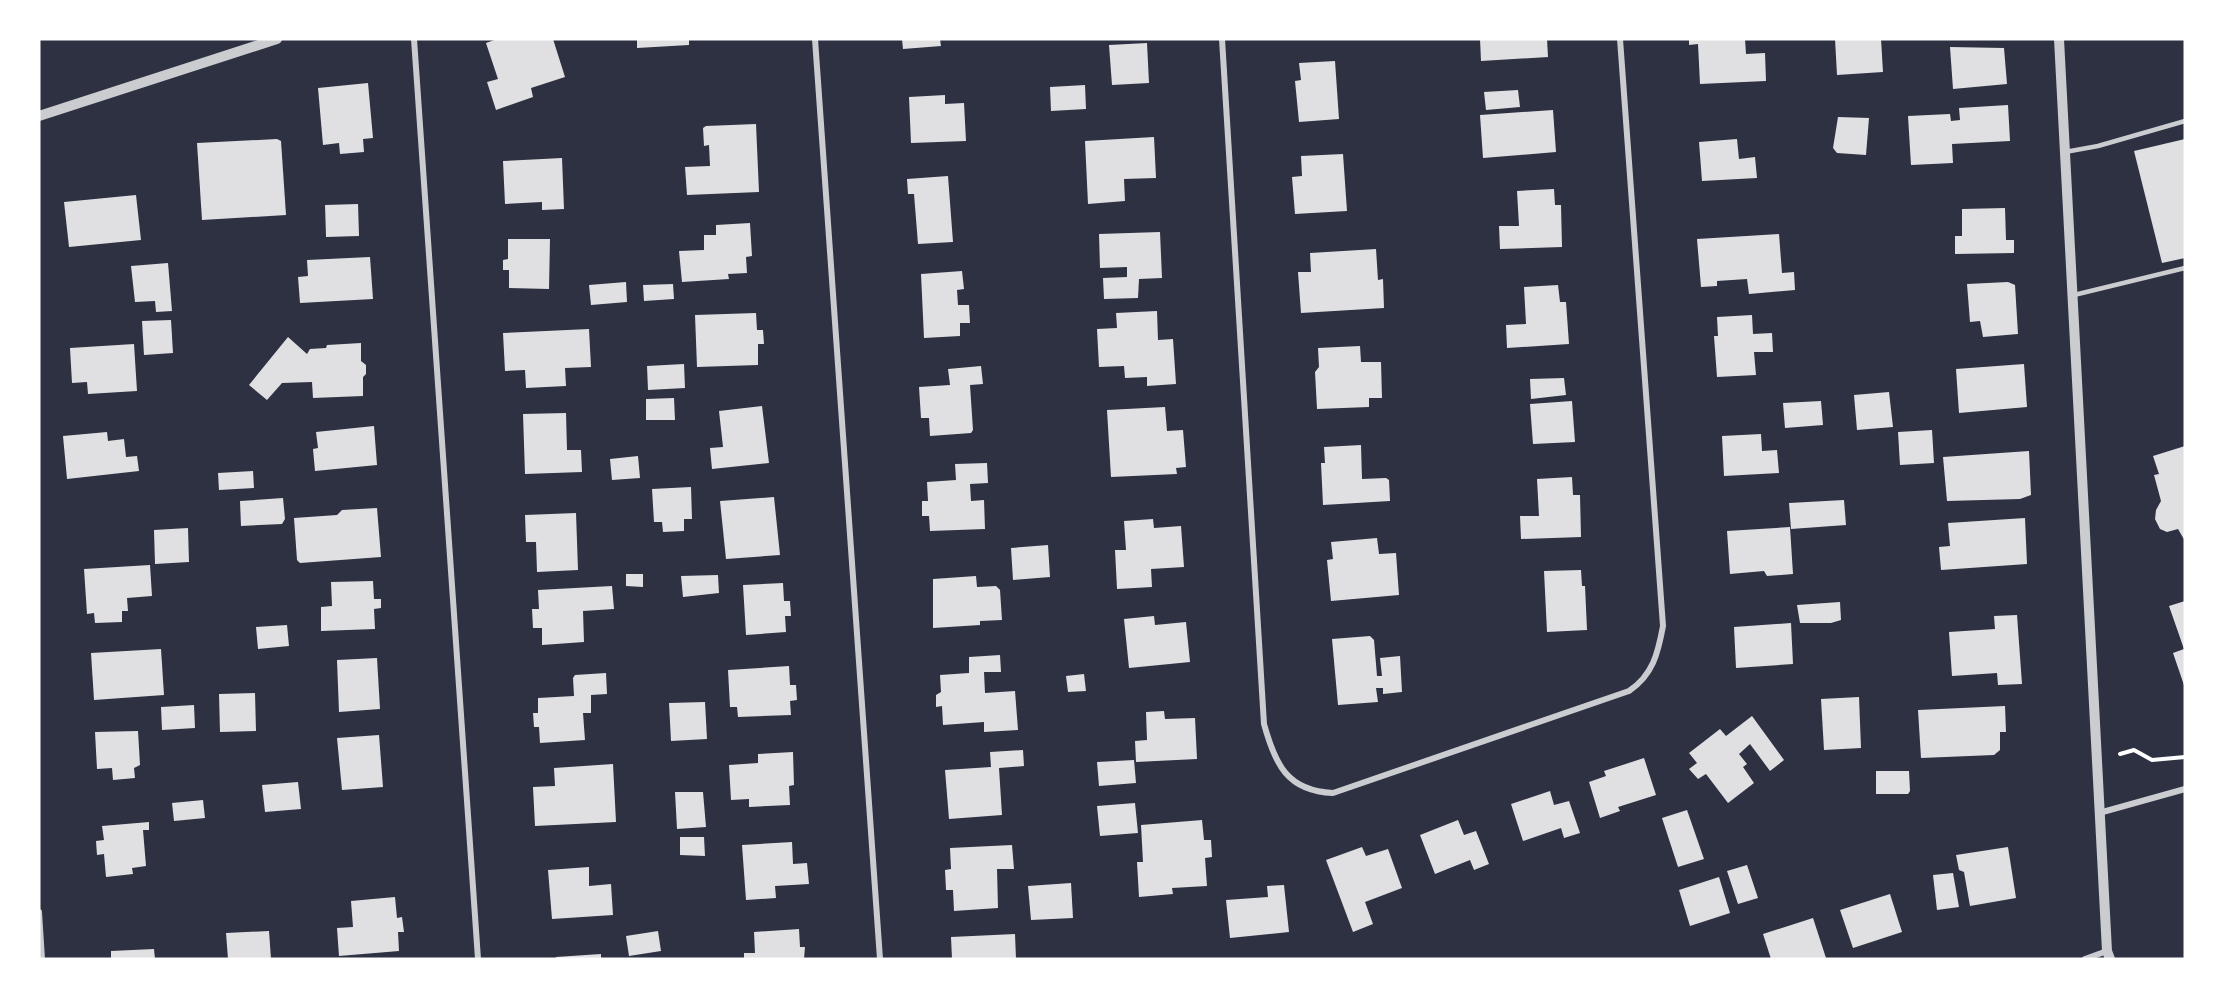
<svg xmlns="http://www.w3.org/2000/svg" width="2224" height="998" font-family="Figtree,sans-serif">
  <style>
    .building { fill: #e0e0e3 }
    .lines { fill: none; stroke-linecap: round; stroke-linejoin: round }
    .path { stroke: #fff; stroke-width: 4 }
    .service { stroke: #caccd0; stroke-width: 4.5 }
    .minor { stroke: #caccd0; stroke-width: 6 }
    .tertiary { stroke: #caccd0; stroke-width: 10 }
  </style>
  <rect width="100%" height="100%" fill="#2d3142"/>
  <!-- building -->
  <g class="building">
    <polygon points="497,39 553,39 565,77 531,88 533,97 496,110 487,82 498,79 486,43"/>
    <polygon points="637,39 689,39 689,45 637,48"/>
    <polygon points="902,39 940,39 941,46 903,49"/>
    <polygon points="1480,39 1547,39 1548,57 1481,61"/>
    <polygon points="1689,39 1745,39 1746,54 1765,53 1766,81 1700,84 1698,44 1689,45"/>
    <polygon points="1835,39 1881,39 1883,72 1837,75"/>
    <polygon points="1147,43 1149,83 1112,85 1109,45"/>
    <polygon points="1950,47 2004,48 2007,84 1953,89"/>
    <polygon points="1335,61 1339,119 1299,122 1295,81 1301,80 1299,63"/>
    <polygon points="368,83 373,138 363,139 364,152 340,154 339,143 323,145 318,88"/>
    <polygon points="1085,85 1086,109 1051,111 1050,87"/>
    <polygon points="1518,90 1520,107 1486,110 1484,92"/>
    <polygon points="945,95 945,104 964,103 966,141 911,143 909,97"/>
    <polygon points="2008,105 2010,141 1952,144 1953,163 1911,165 1908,116 1950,114 1951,121 1960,120 1959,108"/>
    <polygon points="1553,110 1556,152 1483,158 1480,115"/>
    <polygon points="1838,117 1869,118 1866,155 1837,153 1833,148"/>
    <polygon points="756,124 759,192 687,195 685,167 710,166 709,145 704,146 703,128 706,126"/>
    <polygon points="1154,137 1156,178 1124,179 1125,201 1088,204 1085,141"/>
    <polygon points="277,139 281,141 286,215 202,220 197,143"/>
    <polygon points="1737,139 1739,159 1755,157 1757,178 1702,181 1699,142"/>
    <polygon points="2185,139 2185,258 2162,263 2134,151"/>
    <polygon points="1343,154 1347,211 1295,214 1292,177 1302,176 1301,156"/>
    <polygon points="562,158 564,209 542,210 542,202 505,204 503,161"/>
    <polygon points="948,176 953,242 918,244 914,194 908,194 907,179"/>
    <polygon points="1554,189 1555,205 1561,205 1562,247 1500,249 1499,226 1519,226 1517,191"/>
    <polygon points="136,195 141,240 69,247 64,202"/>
    <polygon points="358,204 359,236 326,237 325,205"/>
    <polygon points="2005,208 2006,240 2014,240 2014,253 1955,254 1955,236 1962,236 1962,209"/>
    <polygon points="750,223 752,256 746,257 747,273 728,274 729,279 682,282 679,251 704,250 704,235 716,235 716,225"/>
    <polygon points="1160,232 1162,278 1139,279 1138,298 1104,299 1103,278 1127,277 1127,267 1100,268 1099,234"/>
    <polygon points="1779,234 1782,273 1794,272 1795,290 1749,294 1747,279 1717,281 1717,286 1701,287 1697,239"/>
    <polygon points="508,239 550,239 549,289 509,288 509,270 503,270 503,260 508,259"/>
    <polygon points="1376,249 1378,280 1383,279 1384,308 1301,313 1298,272 1311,272 1310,253"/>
    <polygon points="370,257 373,299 300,303 298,277 308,276 307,260"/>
    <polygon points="168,263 172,311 156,312 155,301 135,302 131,266"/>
    <polygon points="962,271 964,289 957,290 958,305 969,305 970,323 960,323 960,336 924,338 921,274"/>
    <polygon points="626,282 627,302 591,305 589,285"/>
    <polygon points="2008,282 2015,285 2018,334 1983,337 1980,321 1970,322 1967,284"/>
    <polygon points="673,284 674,299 644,301 643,285"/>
    <polygon points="1558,285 1560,302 1566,302 1569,344 1507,348 1506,325 1526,324 1524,287"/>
    <polygon points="1157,311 1158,340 1173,339 1176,384 1147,386 1147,377 1125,378 1124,366 1099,367 1097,329 1117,328 1116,313"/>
    <polygon points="756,313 757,330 763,330 764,344 758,344 758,365 697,367 695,315"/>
    <polygon points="1752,315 1753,334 1772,333 1773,352 1754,352 1756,375 1717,377 1714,336 1718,336 1717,317"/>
    <polygon points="171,320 173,353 144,355 142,321"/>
    <polygon points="589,329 591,367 565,368 566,386 526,388 525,370 505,371 503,333"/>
    <polygon points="288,337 307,354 310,349 326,348 327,345 361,343 361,361 366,365 366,374 363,377 363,396 313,398 312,382 282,383 267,400 249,385"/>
    <polygon points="134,344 137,391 88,394 87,382 72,383 70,348"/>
    <polygon points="1360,346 1361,362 1381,362 1382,398 1369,398 1369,407 1317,409 1315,372 1319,367 1318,348"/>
    <polygon points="684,364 685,388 648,390 647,366"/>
    <polygon points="2024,364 2027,407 1959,413 1956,369"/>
    <polygon points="981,366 983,384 970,385 973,430 971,433 930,436 929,418 921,418 919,387 950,385 948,369"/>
    <polygon points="1564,378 1566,395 1531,399 1530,379"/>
    <polygon points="1889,392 1893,427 1857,430 1854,395"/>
    <polygon points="674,398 675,420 646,420 646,399"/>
    <polygon points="1572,401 1575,442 1533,444 1530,404"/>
    <polygon points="1821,401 1823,425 1785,428 1783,403"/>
    <polygon points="762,406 769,463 712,469 710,448 723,447 719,411"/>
    <polygon points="1165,407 1167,431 1183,430 1186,467 1176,468 1177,474 1111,477 1107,410"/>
    <polygon points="566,413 567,450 581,450 582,472 525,474 523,414"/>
    <polygon points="374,426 377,465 315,471 313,449 318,448 316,432"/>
    <polygon points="1932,430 1934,463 1900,465 1898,432"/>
    <polygon points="107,432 108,441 124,439 126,457 137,456 139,471 67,479 63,436"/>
    <polygon points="1761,434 1762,451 1777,450 1779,473 1724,476 1722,436"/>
    <polygon points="1361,445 1362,479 1386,478 1389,480 1390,501 1323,505 1321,463 1325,463 1324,447"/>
    <polygon points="2185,446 2185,541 2178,529 2167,532 2160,529 2155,519 2156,510 2161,501 2154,475 2159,474 2153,456"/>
    <polygon points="2029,451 2031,495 2020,499 1947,501 1943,457"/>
    <polygon points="638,456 640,478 612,480 610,459"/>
    <polygon points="987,463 988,483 970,484 971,501 984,500 985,529 930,531 929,516 922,516 922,501 928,501 927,482 956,480 955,464"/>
    <polygon points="253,471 254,488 219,490 218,473"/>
    <polygon points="1572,477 1573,495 1580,495 1581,537 1521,539 1520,516 1539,516 1537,479"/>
    <polygon points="691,487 692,519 684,519 684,531 663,532 662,522 654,522 652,489"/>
    <polygon points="774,497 780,555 726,559 720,501"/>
    <polygon points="283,498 285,519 282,524 241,526 240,501"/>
    <polygon points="1844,500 1846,525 1791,529 1789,503"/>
    <polygon points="377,508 381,557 300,563 297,560 294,518 337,515 342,510"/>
    <polygon points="576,513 578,570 537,572 536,542 526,542 525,515"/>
    <polygon points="2025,518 2027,564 1941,570 1939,547 1950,546 1948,523"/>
    <polygon points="1153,519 1154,528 1181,526 1184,567 1151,569 1152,587 1117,589 1115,550 1126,550 1124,521"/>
    <polygon points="1790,527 1793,574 1767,576 1764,571 1730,574 1727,531"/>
    <polygon points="188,528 189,562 155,564 154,530"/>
    <polygon points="1377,538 1379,554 1396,553 1399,595 1331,601 1327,560 1333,559 1331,542"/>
    <polygon points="1048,545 1050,577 1013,580 1011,548"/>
    <polygon points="150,565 152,596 127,598 128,611 122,611 122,622 95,623 94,613 87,614 84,569"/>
    <polygon points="1581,570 1582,586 1585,586 1587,630 1547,632 1544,571"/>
    <polygon points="626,574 643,574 643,587 626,586"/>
    <polygon points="718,575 719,593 683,597 681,576"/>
    <polygon points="976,576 977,587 996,586 1000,590 1002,620 980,621 980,625 933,628 933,579"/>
    <polygon points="373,581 374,599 381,599 381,608 374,609 375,629 321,631 321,607 332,606 331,582"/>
    <polygon points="783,583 784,601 790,601 791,616 785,616 786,632 746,635 743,585"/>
    <polygon points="612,586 614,609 583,611 584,642 542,645 542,628 533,628 532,609 539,609 538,590"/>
    <polygon points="2185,601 2185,688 2173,653 2184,649 2169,606"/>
    <polygon points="1840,602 1841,620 1831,623 1800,623 1797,605"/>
    <polygon points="2017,615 2022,684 1998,685 1997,673 1952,676 1949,632 1995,629 1994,616"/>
    <polygon points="1154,616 1155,625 1186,622 1190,662 1129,668 1124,619"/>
    <polygon points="1791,623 1793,664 1736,668 1734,627"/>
    <polygon points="287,625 289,646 258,649 256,627"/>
    <polygon points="1370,636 1374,640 1377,676 1382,676 1380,658 1400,656 1402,692 1383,694 1383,688 1376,688 1378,702 1338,705 1332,639"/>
    <polygon points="161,649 164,695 94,700 91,653"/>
    <polygon points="1000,655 1001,672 984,672 985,693 1015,691 1018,730 984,732 984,722 943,725 942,706 936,707 936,695 941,692 940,675 969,673 969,657"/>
    <polygon points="377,658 380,709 339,712 337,660"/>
    <polygon points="789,666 790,685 796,685 797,700 790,701 791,715 738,717 737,707 730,707 728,670"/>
    <polygon points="606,673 607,694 591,695 591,713 583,713 585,740 540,743 539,727 534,727 533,713 538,713 538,698 574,696 573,678 575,675"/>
    <polygon points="1084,674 1086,691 1068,692 1066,676"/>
    <polygon points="255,693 256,731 220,732 219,694"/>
    <polygon points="1859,697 1861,748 1824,750 1821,699"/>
    <polygon points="705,702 707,739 671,741 669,703"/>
    <polygon points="194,705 195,728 162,730 161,707"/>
    <polygon points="2005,706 2006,732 2000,732 2000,750 1994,755 1921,758 1918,710"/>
    <polygon points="1164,711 1165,719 1195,718 1197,759 1136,762 1135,741 1147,740 1146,712"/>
    <polygon points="1752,716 1784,760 1770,771 1750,744 1739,754 1747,764 1743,767 1754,783 1728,803 1706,774 1698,779 1689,769 1697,763 1689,753 1720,729 1726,736"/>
    <polygon points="138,731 140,765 134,768 135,778 113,780 112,768 97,769 95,732"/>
    <polygon points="379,735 383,787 342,790 337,738"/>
    <polygon points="1023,750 1024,766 999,768 1002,815 949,819 945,770 991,767 990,752"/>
    <polygon points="793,752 794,785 789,786 790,805 749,807 749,799 731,800 729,765 758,763 758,754"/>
    <polygon points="1644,758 1656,795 1618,807 1620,811 1600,818 1589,782 1606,776 1604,771"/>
    <polygon points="1134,760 1136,783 1099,786 1097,762"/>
    <polygon points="613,764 616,822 535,826 533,787 555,786 554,768"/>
    <polygon points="1876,771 1909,771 1910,791 1908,794 1876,794"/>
    <polygon points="298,782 301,809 265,812 262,785"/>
    <polygon points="1550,791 1554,805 1569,801 1580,833 1564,838 1561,828 1523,841 1511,804"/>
    <polygon points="675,792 703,792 706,827 677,829"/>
    <polygon points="203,800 205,818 174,821 172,803"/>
    <polygon points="1135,803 1138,833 1100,836 1097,806"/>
    <polygon points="1687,810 1704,859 1678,867 1662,818"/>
    <polygon points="1202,820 1204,840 1211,840 1212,857 1205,858 1207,886 1172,888 1173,894 1139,897 1137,862 1143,862 1141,825"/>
    <polygon points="1458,820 1464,835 1476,831 1489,864 1474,870 1470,860 1435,874 1420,835"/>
    <polygon points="149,822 149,830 143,830 146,866 132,868 133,874 106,877 104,854 97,855 96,841 104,840 102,826"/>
    <polygon points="680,837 704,837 705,856 680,855"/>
    <polygon points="792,842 793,864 807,863 809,884 775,886 776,898 746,900 742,845"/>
    <polygon points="1012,845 1014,869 997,869 998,908 954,911 953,890 946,890 945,870 951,869 950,848"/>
    <polygon points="1362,847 1366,856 1388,849 1402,888 1365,902 1373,924 1353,932 1326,860"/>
    <polygon points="2008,847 2016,898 1970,906 1964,872 1959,870 1956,855"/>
    <polygon points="1747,865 1758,898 1738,904 1727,871"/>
    <polygon points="589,867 589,886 611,884 613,915 552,919 548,870"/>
    <polygon points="1953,873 1959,907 1937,910 1933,875"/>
    <polygon points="1719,877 1730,913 1690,926 1679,890"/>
    <polygon points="1071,883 1073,918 1031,920 1028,886"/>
    <polygon points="1284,885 1289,932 1230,938 1226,900 1268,897 1267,886"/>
    <polygon points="1890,894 1902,932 1853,948 1840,910"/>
    <polygon points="395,897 397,918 402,917 404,932 398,932 399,951 339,956 337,928 353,927 351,901"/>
    <polygon points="1813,918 1826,958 1771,959 1763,934"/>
    <polygon points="799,929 800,947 805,947 804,959 744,959 744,953 755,953 754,932"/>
    <polygon points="269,931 271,959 228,959 226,933"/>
    <polygon points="658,931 661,951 629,956 626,936"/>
    <polygon points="1015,934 1016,959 952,959 951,937"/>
    <polygon points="154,949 155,959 111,959 111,951"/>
    <polygon points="601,954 601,959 556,959 556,957"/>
  </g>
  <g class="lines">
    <!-- path -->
    <polyline class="path" points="2120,754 2134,750 2152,760 2185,757"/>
    <!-- service -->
    <g class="service">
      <polyline points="2065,152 2098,146 2185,121"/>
      <polyline points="2074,295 2185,268"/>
    </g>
    <!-- minor -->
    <g class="minor">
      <polyline points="414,39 478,959"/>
      <polyline points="815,39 880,959"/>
      <path d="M 1222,39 L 1264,724 C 1275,764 1287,791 1333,793 L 1629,691 C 1653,675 1658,653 1663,626 L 1620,39"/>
      <polyline points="2099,813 2185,789"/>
      <polyline points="39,912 42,959"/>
      <polyline points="2085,959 2107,951"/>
    </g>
    <!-- tertiary -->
    <g class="tertiary">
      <polyline points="2059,39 2107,951 2110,959"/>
      <polyline points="39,116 277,39"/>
    </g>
  </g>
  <!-- border -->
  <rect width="2224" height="998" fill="none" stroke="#ffffff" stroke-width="81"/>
</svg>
